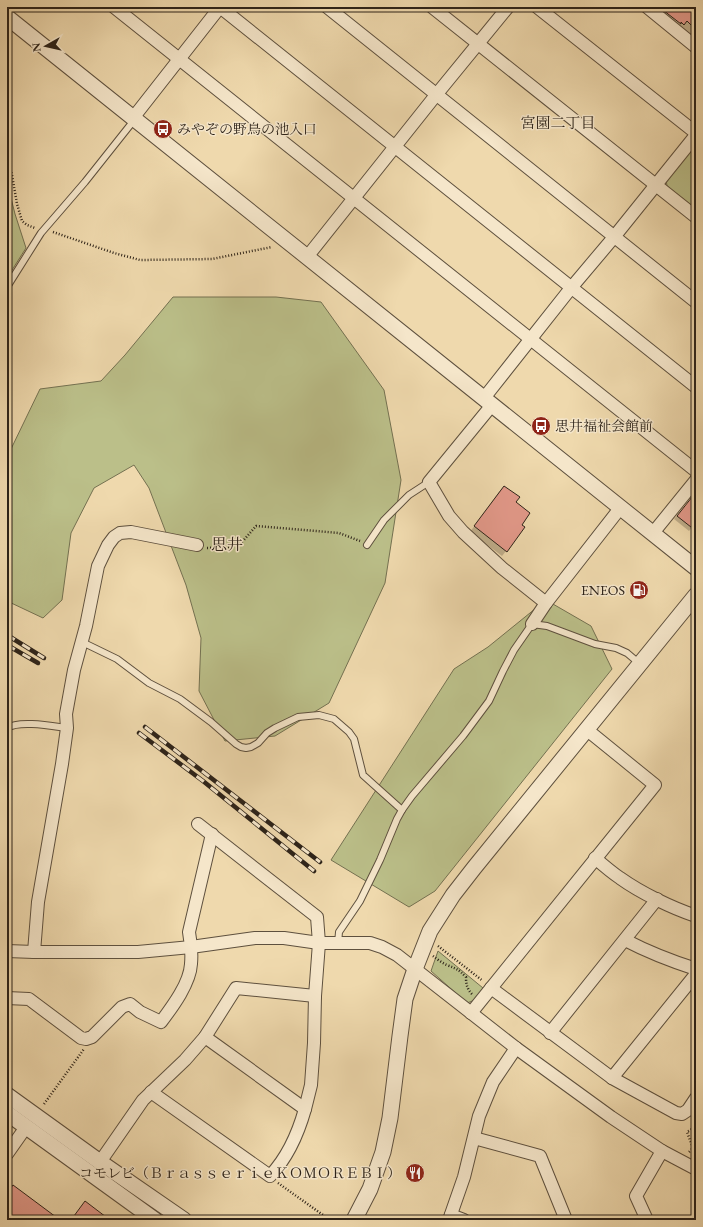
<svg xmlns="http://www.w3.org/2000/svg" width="703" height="1227" font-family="'EB Garamond','Noto Serif JP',serif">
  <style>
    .green { fill: #bbbf89; stroke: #747151 }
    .shadow { fill: #0003 }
    .building { fill: #e3998a; stroke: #2d2319 }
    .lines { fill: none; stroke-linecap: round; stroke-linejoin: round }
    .service-casing { stroke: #5e503e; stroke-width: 8 }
    .minor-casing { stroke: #5e503e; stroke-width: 14 }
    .tertiary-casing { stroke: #5e503e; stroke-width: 17 }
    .path { stroke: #2d2319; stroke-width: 2.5; stroke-dasharray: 1 2; stroke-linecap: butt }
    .service { stroke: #f5e6ca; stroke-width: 6 }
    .minor { stroke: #f5e6ca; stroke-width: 12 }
    .tertiary { stroke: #f5e6ca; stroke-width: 15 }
    .rail-casing { stroke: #2d2319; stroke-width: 4.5 }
    .rail { stroke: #f5e6ca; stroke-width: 3; stroke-dasharray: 9; stroke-linecap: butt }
    .labels { text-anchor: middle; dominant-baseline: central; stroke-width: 3; stroke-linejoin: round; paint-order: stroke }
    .poi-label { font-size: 14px; fill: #2d2319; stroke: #f5e6ca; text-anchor: start }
    .neighbourhood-label { font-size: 15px; fill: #2d2319; stroke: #f5e6ca }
    .quarter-label { font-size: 16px; fill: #2d2319; stroke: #f5e6ca }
  </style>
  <rect width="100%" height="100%" fill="#efd9ad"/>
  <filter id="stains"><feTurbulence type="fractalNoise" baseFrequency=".005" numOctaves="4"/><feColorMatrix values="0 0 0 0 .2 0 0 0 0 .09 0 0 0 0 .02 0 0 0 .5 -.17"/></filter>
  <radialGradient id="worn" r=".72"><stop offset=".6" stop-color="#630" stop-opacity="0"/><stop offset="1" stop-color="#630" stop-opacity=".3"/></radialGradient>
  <!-- green -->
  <g class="green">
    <polygon points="696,142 696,209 667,186 666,179"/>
    <polygon points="7,182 15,214 26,248 7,278"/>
    <polygon points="173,297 276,297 321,302 384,390 401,480 385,583 329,703 275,736 225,741 199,691 201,638 186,585 149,488 134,465 94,488 71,533 62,600 43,618 7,601 7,453 11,449 40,389 101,381 125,355"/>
    <polygon points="546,600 591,626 612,669 435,891 409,907 331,860 454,669 488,647"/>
    <polygon points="438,951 483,988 475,1000 467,1003 431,971"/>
  </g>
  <!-- shadow -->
  <g class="shadow">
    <polygon points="652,7 696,7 696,40 681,26 680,27"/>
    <polygon points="504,487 515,502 506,551 502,556 470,532 499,492"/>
    <polygon points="696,494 696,523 689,531 674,519 693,497"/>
  </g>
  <!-- building -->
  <g class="building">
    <polygon points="659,7 688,7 696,15 696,19 691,25 687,21 684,25 681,22 681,24"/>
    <polygon points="504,486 520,497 516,502 530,513 522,525 525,527 507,552 474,526"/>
    <polygon points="696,492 696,531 677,516"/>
    <polygon points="13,1185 60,1220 7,1220 7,1193"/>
    <polygon points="85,1201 110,1220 71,1220"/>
  </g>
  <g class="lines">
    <defs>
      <g id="service">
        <polyline points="7,287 41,233 85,182 135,119"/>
        <polyline points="367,545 384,520 409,495 429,482"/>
        <polyline points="82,642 117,659 149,683 180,699 211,722 236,744 241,747 246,748 251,747 258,743 267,733 275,728 298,717 319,715 334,719 349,732 354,739 363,775 402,810"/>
        <path d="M 7,728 C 19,720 52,726 67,728"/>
        <polyline points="338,943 339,932 360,901 380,860 397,819 402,810 412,796 463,736 489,701 503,671 514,650 532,624 547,626 595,644 616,648 627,653 640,664"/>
      </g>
      <g id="minor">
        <polyline points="114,7 696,471"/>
        <polyline points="220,7 696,387"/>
        <polyline points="327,7 696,302"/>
        <polyline points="432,7 696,217"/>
        <polyline points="537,7 696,133"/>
        <polyline points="647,7 696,47"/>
        <polyline points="133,118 220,7"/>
        <polyline points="307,257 436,95 508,7"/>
        <polyline points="484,398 571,288 614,237 696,135"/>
        <polyline points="492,405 429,482 449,516 463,532 502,568 546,603"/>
        <polyline points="653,533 696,480"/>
        <polyline points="532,624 546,603 621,507"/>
        <polyline points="198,824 317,917 319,943 315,996 314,1043 311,1085 305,1109"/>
        <path d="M 595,858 C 603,865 611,872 620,878 C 641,893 672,908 696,916"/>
        <path d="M 625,940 C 648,952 671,961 696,969"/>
        <polyline points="7,951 34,952 138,952 191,947 255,938 284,938 319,943 370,943 382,947 397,955 516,1048 611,1117 662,1151 696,1169"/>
        <polyline points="34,952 38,902 62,764 67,728 66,714 74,670 86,626 98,566 108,545 114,537 120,533 131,532 197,545"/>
        <polyline points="491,988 612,1078 676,1113 682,1114 688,1110 696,1098"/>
        <path d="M 7,998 L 29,999 L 81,1038 L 86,1039 L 92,1037 L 122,1007 L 130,1004 L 140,1012 L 161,1022 C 173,1006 190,983 191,964 C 192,953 191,943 189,932 L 212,834"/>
        <polyline points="471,1013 655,785 586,729"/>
        <polyline points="550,1033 657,899"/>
        <polyline points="612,1078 696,974"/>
        <path d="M 151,1092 L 270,1176 C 288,1157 298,1134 305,1109 L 205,1037"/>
        <polyline points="474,1138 540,1156 566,1220"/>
        <polyline points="7,1154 26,1127"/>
        <polyline points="100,1162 143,1100 185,1060 205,1037 236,988 315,996"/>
        <polyline points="451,1215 464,1220"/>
        <polyline points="449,1220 464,1177 479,1116 493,1082 516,1048"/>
        <polyline points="647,1220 636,1196 662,1151"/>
      </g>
      <g id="tertiary">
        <polyline points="7,17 696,568"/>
        <polyline points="7,1095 100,1162 184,1220"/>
        <polyline points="7,1113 155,1220"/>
        <polyline points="354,1220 370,1189 383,1152 390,1118 400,1036 405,999 415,969 430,931 453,895 474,868 696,595"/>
      </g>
    </defs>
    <!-- service casing -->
    <use href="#service" class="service-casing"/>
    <!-- minor casing -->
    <use href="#minor" class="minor-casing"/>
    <!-- tertiary casing -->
    <use href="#tertiary" class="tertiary-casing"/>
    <!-- path -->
    <g class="path">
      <polyline points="7,158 12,175 17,204 22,221 27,225 35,228"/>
      <polyline points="53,232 114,253 140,260 212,259 272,247"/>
      <polyline points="207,548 229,547 243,541 256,526 339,533 360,541"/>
      <polyline points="438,946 483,981"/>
      <path d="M 433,956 C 437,959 442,963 447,965 C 457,969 458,969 466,977 C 466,984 467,989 472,994"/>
      <polyline points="44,1104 84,1049"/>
      <polyline points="689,1152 693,1148 687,1132 692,1129 696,1124"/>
      <polyline points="278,1183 330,1220"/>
    </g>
    <!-- service -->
    <use href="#service" class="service"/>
    <!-- minor -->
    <use href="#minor" class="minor"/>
    <!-- tertiary -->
    <use href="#tertiary" class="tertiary"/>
    <defs>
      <g id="rail">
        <polyline points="7,635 44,658"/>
        <polyline points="7,645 38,663"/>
        <polyline points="145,727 320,862"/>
        <polyline points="139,733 203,781 314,871"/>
      </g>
    </defs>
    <!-- rail casing -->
    <use href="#rail" class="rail-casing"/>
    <!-- rail -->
    <use href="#rail" class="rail"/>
  </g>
  <!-- icons -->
  <defs>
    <symbol id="bus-disc" viewBox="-11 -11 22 22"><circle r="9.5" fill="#8f2418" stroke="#f5e6ca"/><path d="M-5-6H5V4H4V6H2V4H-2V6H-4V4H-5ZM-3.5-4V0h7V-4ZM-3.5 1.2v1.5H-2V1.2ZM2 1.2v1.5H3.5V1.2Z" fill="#fff"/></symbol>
    <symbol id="fuel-disc" viewBox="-11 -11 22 22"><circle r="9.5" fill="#8f2418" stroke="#f5e6ca"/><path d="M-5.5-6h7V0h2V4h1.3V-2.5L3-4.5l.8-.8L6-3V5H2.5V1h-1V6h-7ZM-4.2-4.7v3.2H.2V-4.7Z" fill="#fff"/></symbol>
    <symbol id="restaurant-disc" viewBox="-11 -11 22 22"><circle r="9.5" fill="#8f2418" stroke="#f5e6ca"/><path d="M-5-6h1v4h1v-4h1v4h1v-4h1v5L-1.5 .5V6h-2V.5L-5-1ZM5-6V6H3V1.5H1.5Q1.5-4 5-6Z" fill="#fff"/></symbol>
  </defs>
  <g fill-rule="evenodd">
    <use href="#bus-disc" x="152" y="118" width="22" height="22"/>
    <use href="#bus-disc" x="530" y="415" width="22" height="22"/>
    <use href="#fuel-disc" x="628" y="579" width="22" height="22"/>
    <use href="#restaurant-disc" x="404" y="1162" width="22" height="22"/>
  </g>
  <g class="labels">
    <!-- poi labels -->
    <g class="poi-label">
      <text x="177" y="129">みやぞの野鳥の池入口</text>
      <text x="555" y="426">思井福祉会館前</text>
      <text x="625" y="590" text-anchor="end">ENEOS</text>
      <text x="401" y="1173" text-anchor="end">コモレビ（ＢｒａｓｓｅｒｉｅＫＯＭＯＲＥＢＩ）</text>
    </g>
    <!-- neighbourhood labels -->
    <g class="neighbourhood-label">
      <text x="558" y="122">宮園二丁目</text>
    </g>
    <!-- quarter labels -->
    <g class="quarter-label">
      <text x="227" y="544">思井</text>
    </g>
  </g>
  <!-- margin -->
  <rect width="703" height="1227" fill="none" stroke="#efd9ad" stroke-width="24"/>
  <rect x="8" y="8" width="687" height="1211" fill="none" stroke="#2d2319" stroke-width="2"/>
  <rect x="12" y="12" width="679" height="1203" fill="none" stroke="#2d2319"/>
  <!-- north arrow -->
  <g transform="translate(46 46) rotate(262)" stroke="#f5e6ca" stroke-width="3" paint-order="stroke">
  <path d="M0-3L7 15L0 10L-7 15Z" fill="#2d2319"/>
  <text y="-6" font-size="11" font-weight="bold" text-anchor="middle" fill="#2d2319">N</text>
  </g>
  <rect width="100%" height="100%" filter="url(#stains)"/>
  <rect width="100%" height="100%" fill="url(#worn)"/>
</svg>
